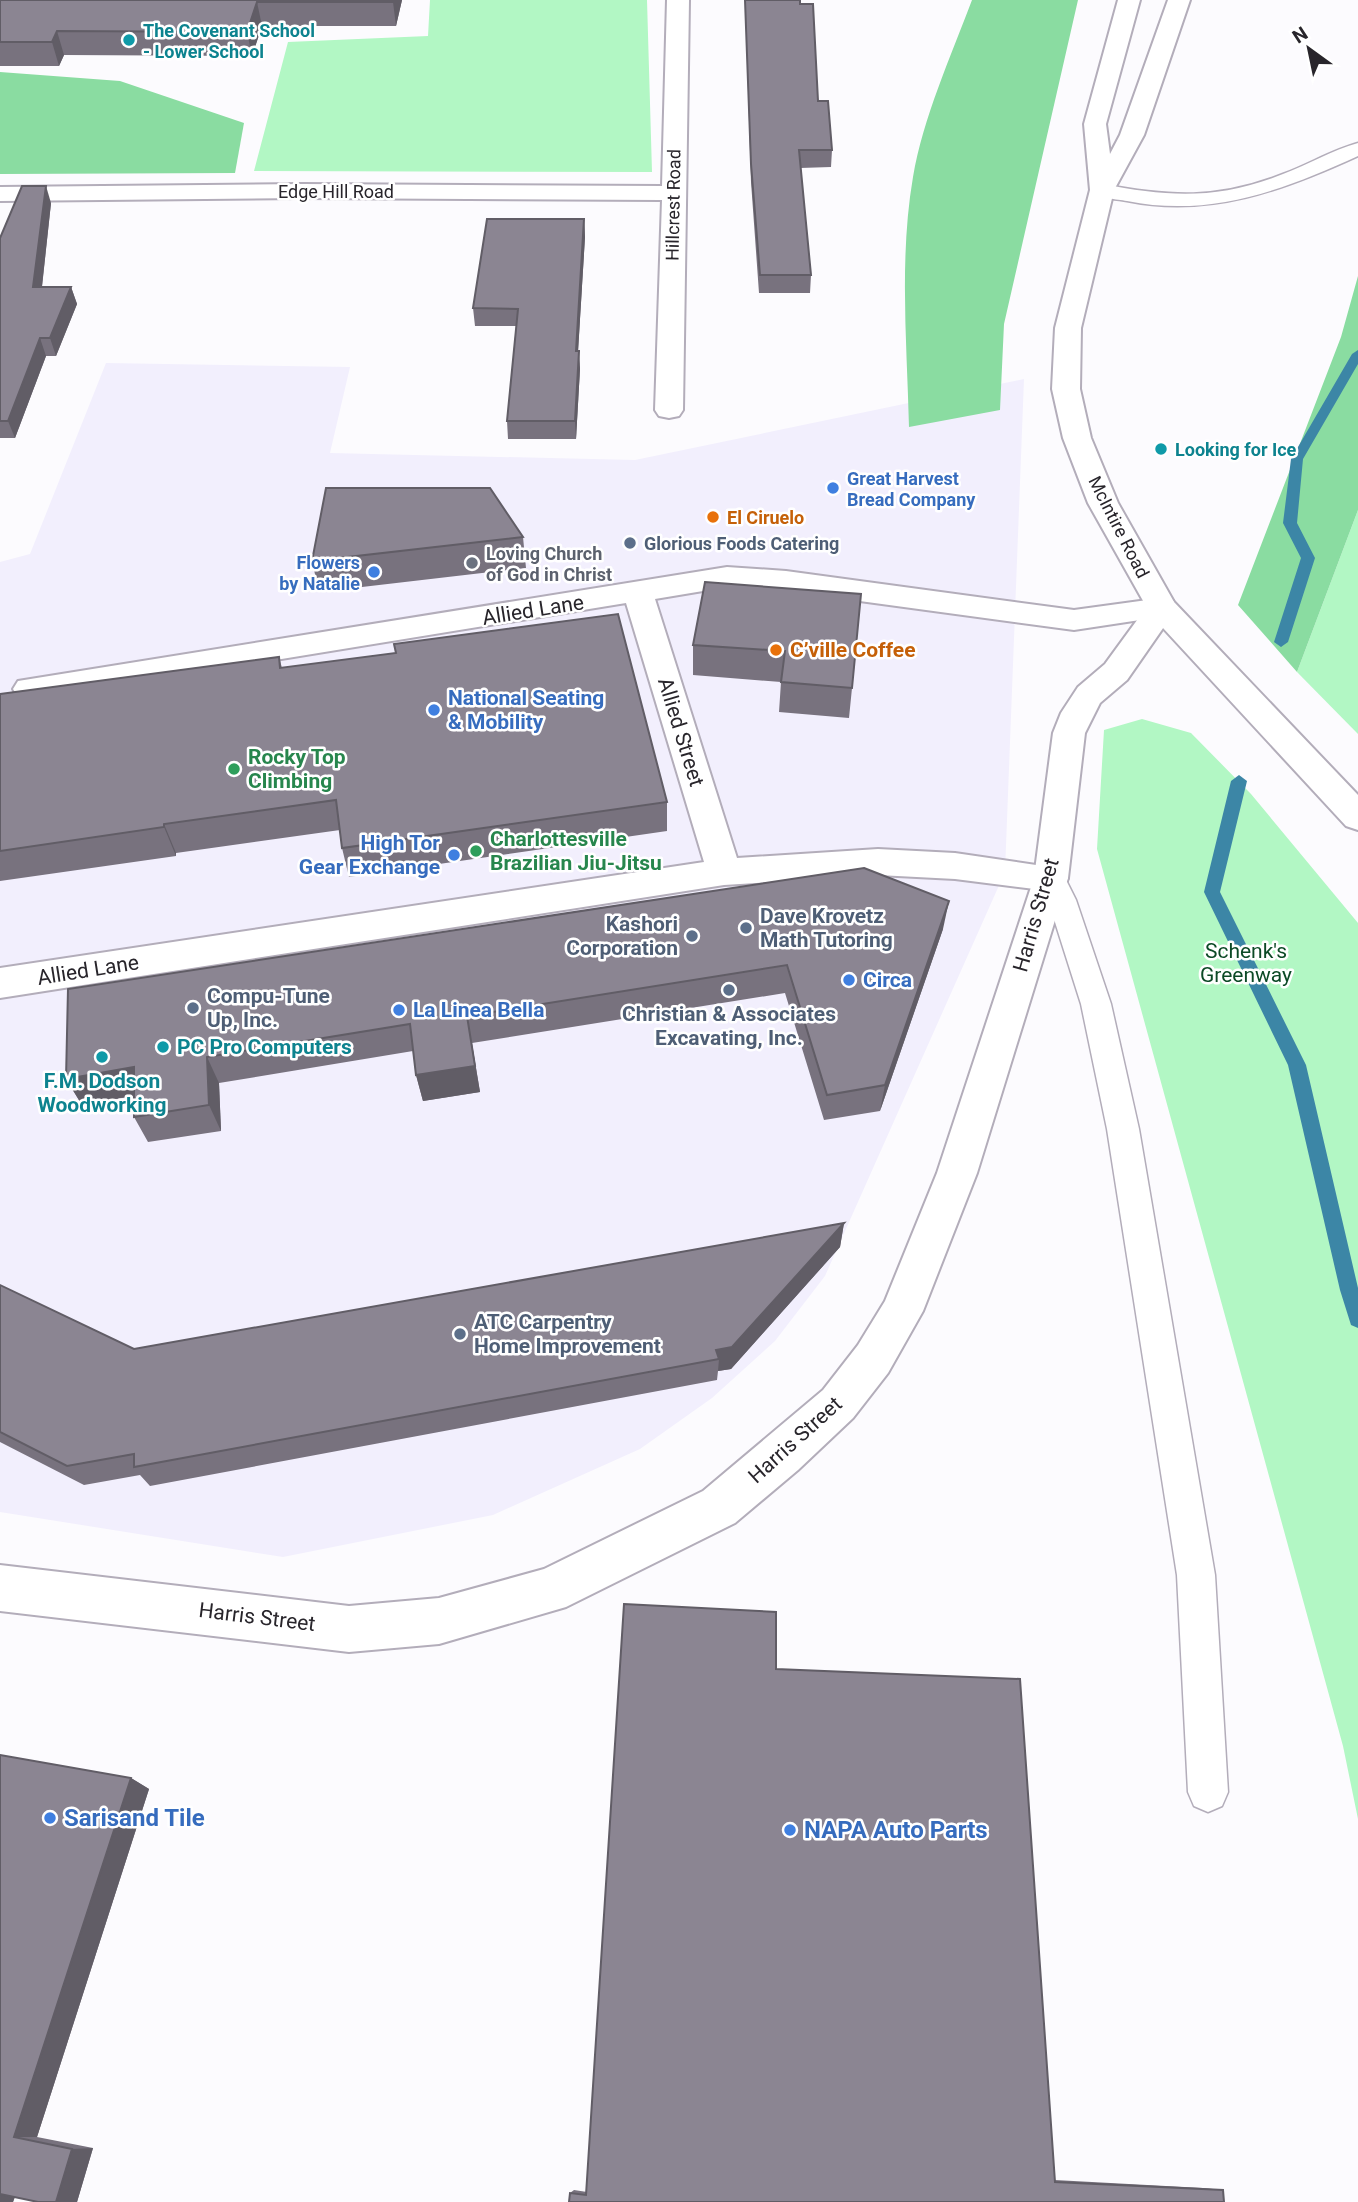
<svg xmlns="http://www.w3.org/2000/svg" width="1358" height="2202" font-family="Roboto,sans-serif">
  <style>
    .commercial { fill: #f2effd }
    .green { fill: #b2f7c4 }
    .forest { fill: #8adca1 }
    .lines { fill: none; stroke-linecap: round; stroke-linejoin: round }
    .stream { fill: #3c86a6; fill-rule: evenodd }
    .service-casing { stroke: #b3adba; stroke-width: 3 }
    .minor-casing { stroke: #b3adba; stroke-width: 4 }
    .tertiary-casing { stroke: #b3adba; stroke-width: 4 }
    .secondary-casing { stroke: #b3adba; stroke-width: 4 }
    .service { fill: #fff; fill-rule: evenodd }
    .minor { fill: #fff; fill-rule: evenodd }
    .tertiary { fill: #fff; fill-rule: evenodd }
    .secondary { fill: #fff; fill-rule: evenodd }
    .wall { fill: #78727e }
    .shaded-wall { fill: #615d66 }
    .building { fill: #8b8592; stroke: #615d66; stroke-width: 2 }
    .culture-dot { fill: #0f9aa8; stroke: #fff; stroke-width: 2.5 }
    .shop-dot { fill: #3f7fe0; stroke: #fff; stroke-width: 2.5 }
    .food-dot { fill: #e8710a; stroke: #fff; stroke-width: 2.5 }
    .service-dot { fill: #5c6f8a; stroke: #fff; stroke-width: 2.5 }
    .worship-dot { fill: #6b7280; stroke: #fff; stroke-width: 2.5 }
    .leisure-dot { fill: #2e9e5b; stroke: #fff; stroke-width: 2.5 }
    .labels { text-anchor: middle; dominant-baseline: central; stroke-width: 5; stroke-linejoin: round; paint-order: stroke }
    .far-culture-label { font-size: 18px; font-weight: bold; fill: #0d838f; stroke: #fff; text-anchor: start }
    .far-street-label { font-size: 18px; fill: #28252b; stroke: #fff }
    .far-shop-label { font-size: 18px; font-weight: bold; fill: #366cbe; stroke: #fff; text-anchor: start }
    .far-food-label { font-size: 18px; font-weight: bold; fill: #c56008; stroke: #fff; text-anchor: start }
    .far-service-label { font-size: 18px; font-weight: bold; fill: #4e5e75; stroke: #fff; text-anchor: start }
    .far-worship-label { font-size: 18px; font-weight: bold; fill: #5b616d; stroke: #fff; text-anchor: start }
    .street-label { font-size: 21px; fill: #28252b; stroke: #fff }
    .food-label { font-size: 21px; font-weight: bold; fill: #c56008; stroke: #fff; text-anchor: start }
    .shop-label { font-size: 21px; font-weight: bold; fill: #366cbe; stroke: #fff; text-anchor: start }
    .leisure-label { font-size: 21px; font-weight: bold; fill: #27864d; stroke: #fff; text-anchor: start }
    .service-label { font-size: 21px; font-weight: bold; fill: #4e5e75; stroke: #fff; text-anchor: start }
    .park-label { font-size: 21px; fill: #0c4a26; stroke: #fff }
    .culture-label { font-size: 21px; font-weight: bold; fill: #0d838f; stroke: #fff; text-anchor: start }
    .near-shop-label { font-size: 24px; font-weight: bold; fill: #366cbe; stroke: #fff; text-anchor: start }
  </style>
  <rect width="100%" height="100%" fill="#fcfbfe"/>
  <!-- commercial -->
  <polygon class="commercial" points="106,363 350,367 330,453 635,460 1024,379 1005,872 825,1276 775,1341 712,1398 640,1449 493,1515 283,1557 0,1512 0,562 30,554"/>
  <!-- green -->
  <g class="green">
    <polygon points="430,0 647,0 652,172 254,171 288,42 428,36"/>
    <polygon points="1358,510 1358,734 1297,672"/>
    <polygon points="1142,719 1191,733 1251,794 1358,923 1358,1819 1343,1746 1097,849 1104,730"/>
  </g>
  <!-- forest -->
  <g class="forest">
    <path d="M 972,0 L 1078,0 L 1004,324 L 1000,410 L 909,427 C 907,344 899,259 913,177 C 923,118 951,56 972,0 Z"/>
    <polygon points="0,72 120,81 244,123 235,173 0,174"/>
    <polygon points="1358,276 1358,510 1297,672 1238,605 1341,337"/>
  </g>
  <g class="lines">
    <!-- stream -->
    <g class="stream">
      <polygon points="1358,350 1358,364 1303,459 1297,523 1315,558 1288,642 1281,647 1274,642 1301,558 1283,523 1291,459 1352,354"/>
      <polygon points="1239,775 1247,781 1220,892 1306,1065 1358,1288 1358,1328 1351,1325 1340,1290 1288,1065 1204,892 1231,781"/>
    </g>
    <defs>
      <g id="service">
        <path d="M 1358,143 L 1358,156 C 1284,190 1210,218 1127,201 C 1117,199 1099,199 1092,190 L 1102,184 C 1169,197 1218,200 1283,174 C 1308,165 1332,150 1358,143 Z"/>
        <polygon points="1051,867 1061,870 1076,900 1111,1004 1139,1129 1215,1575 1228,1792 1222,1806 1208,1812 1194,1806 1188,1792 1177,1575 1107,1129 1081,1004 1048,900 1037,878 1041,870"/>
      </g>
      <g id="minor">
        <polygon points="667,0 689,0 683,410 679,416 669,418 659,416 655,410 662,200 302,198 0,201 0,187 302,184 662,186"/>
        <polygon points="727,567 786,571 1074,610 1162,598 1173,601 1177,608 1173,615 1074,630 786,591 727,587 655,599 737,858 878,849 955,853 1063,869 1068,878 1063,887 1051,891 955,879 878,875 724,885 0,998 0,968 704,862 626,603 29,700 18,697 13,689 18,681"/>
      </g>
      <polygon id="tertiary" points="1162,598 1173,601 1177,608 1127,680 1100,703 1085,733 1068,878 977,1173 923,1311 888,1373 853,1418 798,1470 735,1523 566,1607 439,1644 349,1652 0,1611 0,1565 349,1606 439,1598 544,1569 703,1491 823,1390 858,1345 885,1301 937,1173 1034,878 1053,733 1061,713 1078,687 1105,664 1151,601"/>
      <polygon id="secondary" points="1118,0 1140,0 1106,124 1110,154 1120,135 1168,0 1190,0 1144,135 1114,190 1081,328 1080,389 1091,438 1118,503 1174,602 1358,795 1358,830 1346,826 1151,615 1088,503 1063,438 1052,389 1055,328 1090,190 1084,124"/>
    </defs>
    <!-- service casing -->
    <use href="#service" class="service-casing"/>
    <!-- minor casing -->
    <use href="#minor" class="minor-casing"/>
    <!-- tertiary casing -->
    <use href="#tertiary" class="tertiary-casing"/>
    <!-- secondary casing -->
    <use href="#secondary" class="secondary-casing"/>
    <!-- service -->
    <use href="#service" class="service"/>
    <!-- minor -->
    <use href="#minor" class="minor"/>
    <!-- tertiary -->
    <use href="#tertiary" class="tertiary"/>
    <!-- secondary -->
    <use href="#secondary" class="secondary"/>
  </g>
  <!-- wall -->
  <g class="wall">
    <polygon points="0,0 402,0 396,26 262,26 252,56 64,55 59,66 0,66"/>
    <polygon points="745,0 800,4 818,101 832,150 831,167 800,168 811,275 810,293 759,293 751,182"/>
    <polygon points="51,203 42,287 71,287 77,304 56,356 46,356 15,438 0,438 0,238"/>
    <polygon points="584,219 585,237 578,351 580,369 576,439 508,439 507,421 516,326 475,326 473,308"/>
    <polygon points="523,537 526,568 319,592 312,561"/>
    <polygon points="705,582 852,688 849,718 779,712 781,682 693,675 693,645"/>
    <polygon points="279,657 282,668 667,802 667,831 349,877 342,848 340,830 176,853 176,856 0,881 0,694"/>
    <polygon points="943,929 880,1111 824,1120 785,993 472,1043 480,1092 423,1101 416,1075 413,1051 219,1083 221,1131 148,1142 134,1117 134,1096 82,1105 66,1079"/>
    <polygon points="844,1223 840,1247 731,1369 718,1371 717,1380 150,1486 140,1475 84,1485 0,1442 0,1285 134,1349"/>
    <polygon points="776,1669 1055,2180 1203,2188 1223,2190 569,2202 570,2193 574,2190 587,2192"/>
    <polygon points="0,1755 131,1778 149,1789 37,2137 93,2148 77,2202 38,2202 15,2197 13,2202 0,2202"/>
  </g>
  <!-- shaded-wall -->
  <g class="shaded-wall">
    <polygon points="393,0 402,0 396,26 393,2"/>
    <polygon points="257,2 262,26 252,56 247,32"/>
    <polygon points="57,31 64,55 59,66 52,42"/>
    <polygon points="46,186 51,203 40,304 33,287"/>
    <polygon points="584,219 585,237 577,369 576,351"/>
    <polygon points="71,287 77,304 56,356 50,338"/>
    <polygon points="40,338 46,356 15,438 8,421"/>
    <polygon points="579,351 580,369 576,439 575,421"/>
    <polygon points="164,824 176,853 176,856 164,827"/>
    <polygon points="949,901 943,929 880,1111 885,1085"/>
    <polygon points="467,1016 480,1092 423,1101 416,1075"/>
    <polygon points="207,1057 219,1083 221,1131 209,1105"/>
    <polygon points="134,1067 147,1093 82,1105 66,1079"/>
    <polygon points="844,1223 840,1247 731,1369 718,1371 719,1359 716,1350"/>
    <polygon points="131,1778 149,1789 37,2137 14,2137"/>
    <polygon points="93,2148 77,2202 56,2202 72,2149"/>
    <polygon points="17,2190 13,2202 0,2202 0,2191"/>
  </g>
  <!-- building -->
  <g class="building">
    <polygon points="0,0 393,0 393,2 257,2 247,32 57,31 52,42 0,42"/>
    <polygon points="745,0 800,0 800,4 813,4 818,101 828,101 832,150 799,150 811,275 760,275 751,164"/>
    <polygon points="22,186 46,186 33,287 71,287 50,338 40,338 8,421 0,421 0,238"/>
    <polygon points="487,219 584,219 576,351 579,351 575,421 507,421 518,309 473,308"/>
    <polygon points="326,488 490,488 523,537 312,561"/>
    <polygon points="705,582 861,594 852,688 781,682 785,651 693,645"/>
    <polygon points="618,614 667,802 342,848 336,800 164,824 164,827 0,851 0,694 279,657 280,668 396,653 394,644"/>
    <polygon points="864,868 949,901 885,1085 827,1095 787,965 467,1016 475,1066 416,1075 410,1024 207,1057 209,1105 134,1117 134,1067 66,1079 68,989"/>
    <polygon points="844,1223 732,1347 716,1350 719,1359 134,1467 134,1454 67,1466 0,1432 0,1285 134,1349"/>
    <polygon points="624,1604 776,1612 776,1669 1020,1679 1055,2182 1223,2190 1224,2202 569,2202 570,2193 586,2195"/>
    <polygon points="0,1755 131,1778 14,2137 72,2149 56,2202 38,2202 0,2194"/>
  </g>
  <!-- markers -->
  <g class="culture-dot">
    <circle cx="129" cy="40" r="7"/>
    <circle cx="1161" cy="449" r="7"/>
    <circle cx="163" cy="1047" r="7"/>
    <circle cx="102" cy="1057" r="7"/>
  </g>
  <g class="shop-dot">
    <circle cx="833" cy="488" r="7"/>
    <circle cx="374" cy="572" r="7"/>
    <circle cx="434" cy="710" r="7"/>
    <circle cx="454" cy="855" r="7"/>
    <circle cx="849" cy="980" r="7"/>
    <circle cx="399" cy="1010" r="7"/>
    <circle cx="50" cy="1818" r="7"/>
    <circle cx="790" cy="1830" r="7"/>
  </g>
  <g class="food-dot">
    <circle cx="713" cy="517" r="7"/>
    <circle cx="776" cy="650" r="7"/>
  </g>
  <g class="service-dot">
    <circle cx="630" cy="543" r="7"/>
    <circle cx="746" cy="928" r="7"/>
    <circle cx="692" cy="936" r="7"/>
    <circle cx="729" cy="990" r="7"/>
    <circle cx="193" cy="1008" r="7"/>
    <circle cx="460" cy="1334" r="7"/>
  </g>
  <circle class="worship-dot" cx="472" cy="563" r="7"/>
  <g class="leisure-dot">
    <circle cx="234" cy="769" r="7"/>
    <circle cx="476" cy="851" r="7"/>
  </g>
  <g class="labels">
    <!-- far-culture labels -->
    <g class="far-culture-label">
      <text x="143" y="30">The Covenant School<tspan x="143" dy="21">- Lower School</tspan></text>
      <text x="1175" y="449">Looking for Ice</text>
    </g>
    <!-- far-street labels -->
    <g class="far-street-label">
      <text x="336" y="191">Edge Hill Road</text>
      <text transform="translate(673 205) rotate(-89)">Hillcrest Road</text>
      <text transform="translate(1119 527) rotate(63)">McIntire Road</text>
    </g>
    <!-- far-shop labels -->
    <g class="far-shop-label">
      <text x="847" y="478">Great Harvest<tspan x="847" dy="21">Bread Company</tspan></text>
      <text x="360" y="562" text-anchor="end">Flowers<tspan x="360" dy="21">by Natalie</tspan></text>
    </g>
    <!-- far-food labels -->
    <g class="far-food-label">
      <text x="727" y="517">El Ciruelo</text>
    </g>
    <!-- far-service labels -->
    <g class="far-service-label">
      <text x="644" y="543">Glorious Foods Catering</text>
    </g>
    <!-- far-worship labels -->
    <g class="far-worship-label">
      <text x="486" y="553">Loving Church<tspan x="486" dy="21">of God in Christ</tspan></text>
    </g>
    <!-- street labels -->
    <g class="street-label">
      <text transform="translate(533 610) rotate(-9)">Allied Lane</text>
      <text transform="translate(681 732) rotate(73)">Allied Street</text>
      <text transform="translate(1036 915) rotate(-74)">Harris Street</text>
      <text transform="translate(88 970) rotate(-9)">Allied Lane</text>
      <text transform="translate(795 1440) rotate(-42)">Harris Street</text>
      <text transform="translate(257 1617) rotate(7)">Harris Street</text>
    </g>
    <!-- food labels -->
    <g class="food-label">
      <text x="790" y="650">C’ville Coffee</text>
    </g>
    <!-- shop labels -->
    <g class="shop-label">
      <text x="448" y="698">National Seating<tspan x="448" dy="24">&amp; Mobility</tspan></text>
      <text x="440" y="843" text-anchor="end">High Tor<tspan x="440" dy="24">Gear Exchange</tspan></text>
      <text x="863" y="980">Circa</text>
      <text x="413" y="1010">La Linea Bella</text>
    </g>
    <!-- leisure labels -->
    <g class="leisure-label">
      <text x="248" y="757">Rocky Top<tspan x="248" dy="24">Climbing</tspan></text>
      <text x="490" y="839">Charlottesville<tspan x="490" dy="24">Brazilian Jiu-Jitsu</tspan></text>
    </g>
    <!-- service labels -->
    <g class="service-label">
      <text x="760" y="916">Dave Krovetz<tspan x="760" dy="24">Math Tutoring</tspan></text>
      <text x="678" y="924" text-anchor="end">Kashori<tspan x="678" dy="24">Corporation</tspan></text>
      <text x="207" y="996">Compu-Tune<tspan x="207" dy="24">Up, Inc.</tspan></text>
      <text x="729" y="1014" text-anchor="middle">Christian &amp; Associates<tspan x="729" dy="24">Excavating, Inc.</tspan></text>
      <text x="474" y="1322">ATC Carpentry<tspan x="474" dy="24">Home Improvement</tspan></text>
    </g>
    <!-- park labels -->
    <g class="park-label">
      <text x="1246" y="951">Schenk's<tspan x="1246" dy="24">Greenway</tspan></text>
    </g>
    <!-- culture labels -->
    <g class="culture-label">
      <text x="177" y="1047">PC Pro Computers</text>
      <text x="102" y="1081" text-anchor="middle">F.M. Dodson<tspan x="102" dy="24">Woodworking</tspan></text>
    </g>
    <!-- near-shop labels -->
    <g class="near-shop-label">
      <text x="64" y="1818">Sarisand Tile</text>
      <text x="804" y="1830">NAPA Auto Parts</text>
    </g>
  </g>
  <!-- north arrow -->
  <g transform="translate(1309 49) rotate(327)" stroke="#ffffff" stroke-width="5" paint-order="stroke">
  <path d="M0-5L12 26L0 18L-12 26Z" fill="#28252b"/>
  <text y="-10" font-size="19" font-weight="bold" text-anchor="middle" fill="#28252b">N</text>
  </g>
</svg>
